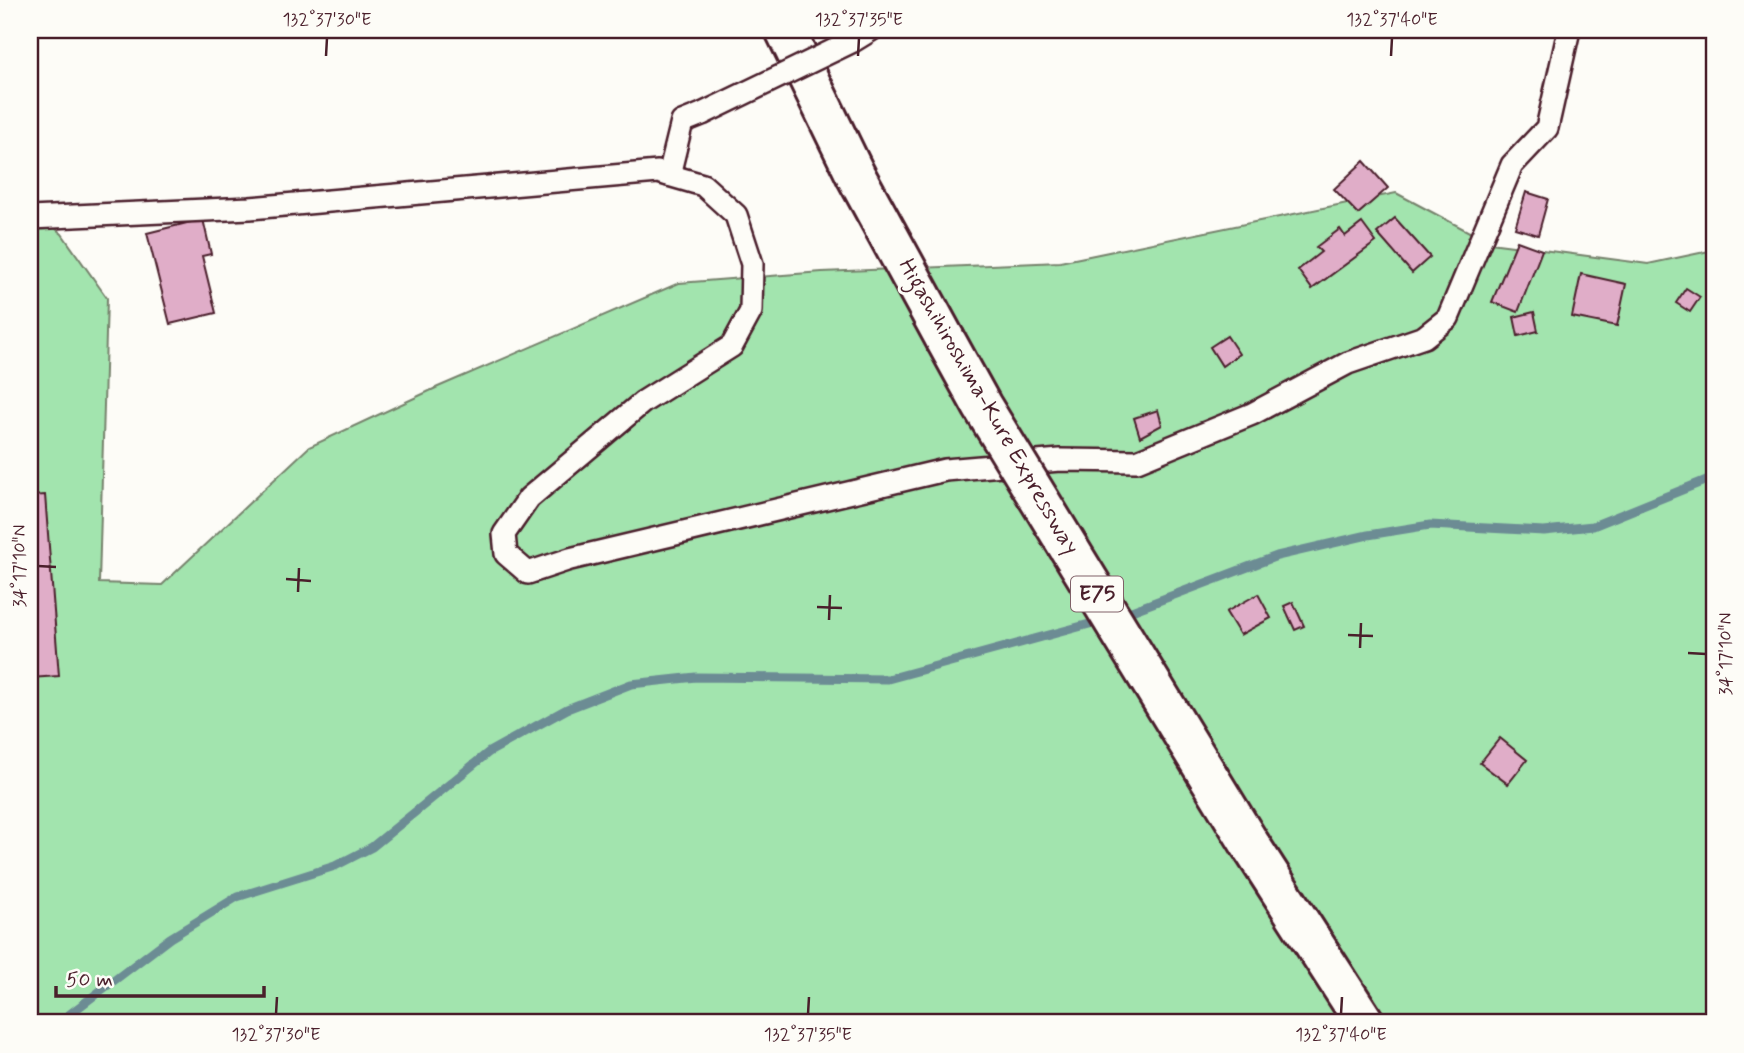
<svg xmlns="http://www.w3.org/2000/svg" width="1744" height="1053" font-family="Mynerve,sans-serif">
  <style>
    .green { fill: #a2e4ae; stroke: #76826c; stroke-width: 2 }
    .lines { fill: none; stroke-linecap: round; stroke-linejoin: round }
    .stream { stroke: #6c8c94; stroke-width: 9 }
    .building { fill: #e0adc8; stroke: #4a1f2b; stroke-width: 2 }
    .street-casing { stroke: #4a1f2b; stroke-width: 26 }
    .highway-casing { stroke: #4a1f2b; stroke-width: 44 }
    .street { stroke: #fdfcf7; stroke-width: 21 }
    .highway { stroke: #fdfcf7; stroke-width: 38 }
    .street-bridge-casing { stroke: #4a1f2b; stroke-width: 26; stroke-linecap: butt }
    .highway-bridge-casing { stroke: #4a1f2b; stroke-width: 44; stroke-linecap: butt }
    .street-bridge { stroke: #fdfcf7; stroke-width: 21 }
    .highway-bridge { stroke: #fdfcf7; stroke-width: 38 }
    .ticks { fill: none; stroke: #4a1f2b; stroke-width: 2.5 }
    .labels { text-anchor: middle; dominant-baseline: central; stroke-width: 6; stroke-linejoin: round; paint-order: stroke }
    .shield { fill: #fdfcf7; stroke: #806168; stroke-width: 2 }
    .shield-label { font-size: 21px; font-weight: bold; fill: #4a1f2b }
    .street-label { font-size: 23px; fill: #4a1f2b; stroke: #fdfcf7 }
    .neatline { fill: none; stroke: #4a1f2b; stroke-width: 2.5 }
    .ticks-label { font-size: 18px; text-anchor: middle; fill: #4a1f2b }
  </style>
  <rect width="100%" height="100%" fill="#fdfcf7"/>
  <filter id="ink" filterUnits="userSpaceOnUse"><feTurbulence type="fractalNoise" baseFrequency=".0143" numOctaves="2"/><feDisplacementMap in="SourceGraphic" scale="14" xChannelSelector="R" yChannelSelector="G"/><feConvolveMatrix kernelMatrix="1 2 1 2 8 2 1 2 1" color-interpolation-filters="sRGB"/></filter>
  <g filter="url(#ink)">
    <!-- green -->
    <polygon class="green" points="1396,193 1490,243 1648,264 1714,250 1714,1023 30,1023 30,208 62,234 107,298 99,583 162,585 309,447 438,387 679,283 822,272 1060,262"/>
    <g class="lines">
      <!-- stream -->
      <g class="stream">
        <polyline points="1121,615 1277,556 1368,535 1430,525 1544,531 1593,526 1714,477"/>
        <polyline points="58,1023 170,938 237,897 335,866 372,847 489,752 567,709 631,684 696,677 888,679 1104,620"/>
      </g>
    </g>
    <!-- building -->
    <g class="building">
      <polygon points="1364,161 1388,188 1358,214 1334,189"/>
      <polygon points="1526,192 1548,199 1538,235 1515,228"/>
      <polygon points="1395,218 1430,257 1412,273 1377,233"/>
      <polygon points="203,219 211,254 202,256 216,313 170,324 147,233"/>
      <polygon points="1362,223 1376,242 1312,289 1298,270 1321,252 1316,247 1340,229 1345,236"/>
      <polygon points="1517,241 1542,250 1518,312 1492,302"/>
      <polygon points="1581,274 1626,284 1617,326 1572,317"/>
      <polygon points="1686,288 1700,297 1690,312 1676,303"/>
      <polygon points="1534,312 1538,331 1518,336 1514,317"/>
      <polygon points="1227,336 1239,354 1222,366 1210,347"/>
      <polygon points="1158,410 1162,425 1140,437 1134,418"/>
      <polygon points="45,495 59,676 30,678 30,496"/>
      <polygon points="1258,594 1271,618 1240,635 1226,612"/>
      <polygon points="1293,602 1304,626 1295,630 1284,606"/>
      <polygon points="1500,738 1527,760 1508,784 1480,763"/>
    </g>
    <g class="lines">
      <defs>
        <g id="street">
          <polyline points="853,41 871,30"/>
          <polyline points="669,175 682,122 702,114"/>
          <polyline points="30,218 250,208 658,172 703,185 736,215 752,264 751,311 732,346 643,402 529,498 504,534 506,554 528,573 570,559 945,470 1060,460 1137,461 1252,414 1348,363 1424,337 1448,318 1512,165 1547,128 1569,30"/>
        </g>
        <g id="highway">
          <polyline points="785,30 856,176 945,339"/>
          <polyline points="1251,846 1365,1023"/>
        </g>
      </defs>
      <!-- street casing -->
      <use href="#street" class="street-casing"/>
      <!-- highway casing -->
      <use href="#highway" class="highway-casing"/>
      <!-- street -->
      <use href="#street" class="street"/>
      <!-- highway -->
      <use href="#highway" class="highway"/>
      <defs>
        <polyline id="street-bridge" points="702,114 853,41"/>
        <polyline id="highway-bridge" points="945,339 982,406 1251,846"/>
      </defs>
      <!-- street-bridge casing -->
      <use href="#street-bridge" class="street-bridge-casing"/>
      <!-- highway-bridge casing -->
      <use href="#highway-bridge" class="highway-bridge-casing"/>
      <!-- street-bridge -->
      <use href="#street-bridge" class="street-bridge"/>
      <!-- highway-bridge -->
      <use href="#highway-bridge" class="highway-bridge"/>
    </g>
  </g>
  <!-- ticks -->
  <path class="ticks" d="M 326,56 L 327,38M 858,56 L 859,38M 1391,56 L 1392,38M 38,566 L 56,567M 286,579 L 311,581M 298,592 L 299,568M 817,607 L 842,608M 829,620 L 830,595M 1348,635 L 1373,636M 1360,648 L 1361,623M 1688,653 L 1706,654M 276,1014 L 277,997M 808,1014 L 809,997M 1341,1014 L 1342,997"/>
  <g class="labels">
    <!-- shield labels -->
    <rect class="shield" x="1071" y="576.5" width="52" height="35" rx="5"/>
    <g class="shield-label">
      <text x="1097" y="594">E75</text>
    </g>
    <!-- street labels -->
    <g class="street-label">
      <text transform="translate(988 407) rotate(60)">Higashihiroshima-Kure Expressway</text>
    </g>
  </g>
  <!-- margin -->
  <rect width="1744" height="1053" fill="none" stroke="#fdfcf7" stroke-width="77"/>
  <!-- scale -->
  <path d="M56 986v10h208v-10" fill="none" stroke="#4a1f2b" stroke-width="3.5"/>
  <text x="66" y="986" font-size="21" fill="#4a1f2b" stroke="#fdfcf7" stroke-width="5" paint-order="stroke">50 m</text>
  <rect x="38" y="38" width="1668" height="976" class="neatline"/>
  <g class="ticks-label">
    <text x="327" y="25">132°37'30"E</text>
    <text x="859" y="25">132°37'35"E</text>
    <text x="1392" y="25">132°37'40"E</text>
    <text transform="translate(19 566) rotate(-90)" y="6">34°17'10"N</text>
    <text transform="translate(1725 654) rotate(-90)" y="6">34°17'10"N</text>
    <text x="276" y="1040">132°37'30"E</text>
    <text x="808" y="1040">132°37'35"E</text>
    <text x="1341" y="1040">132°37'40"E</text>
  </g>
</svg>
